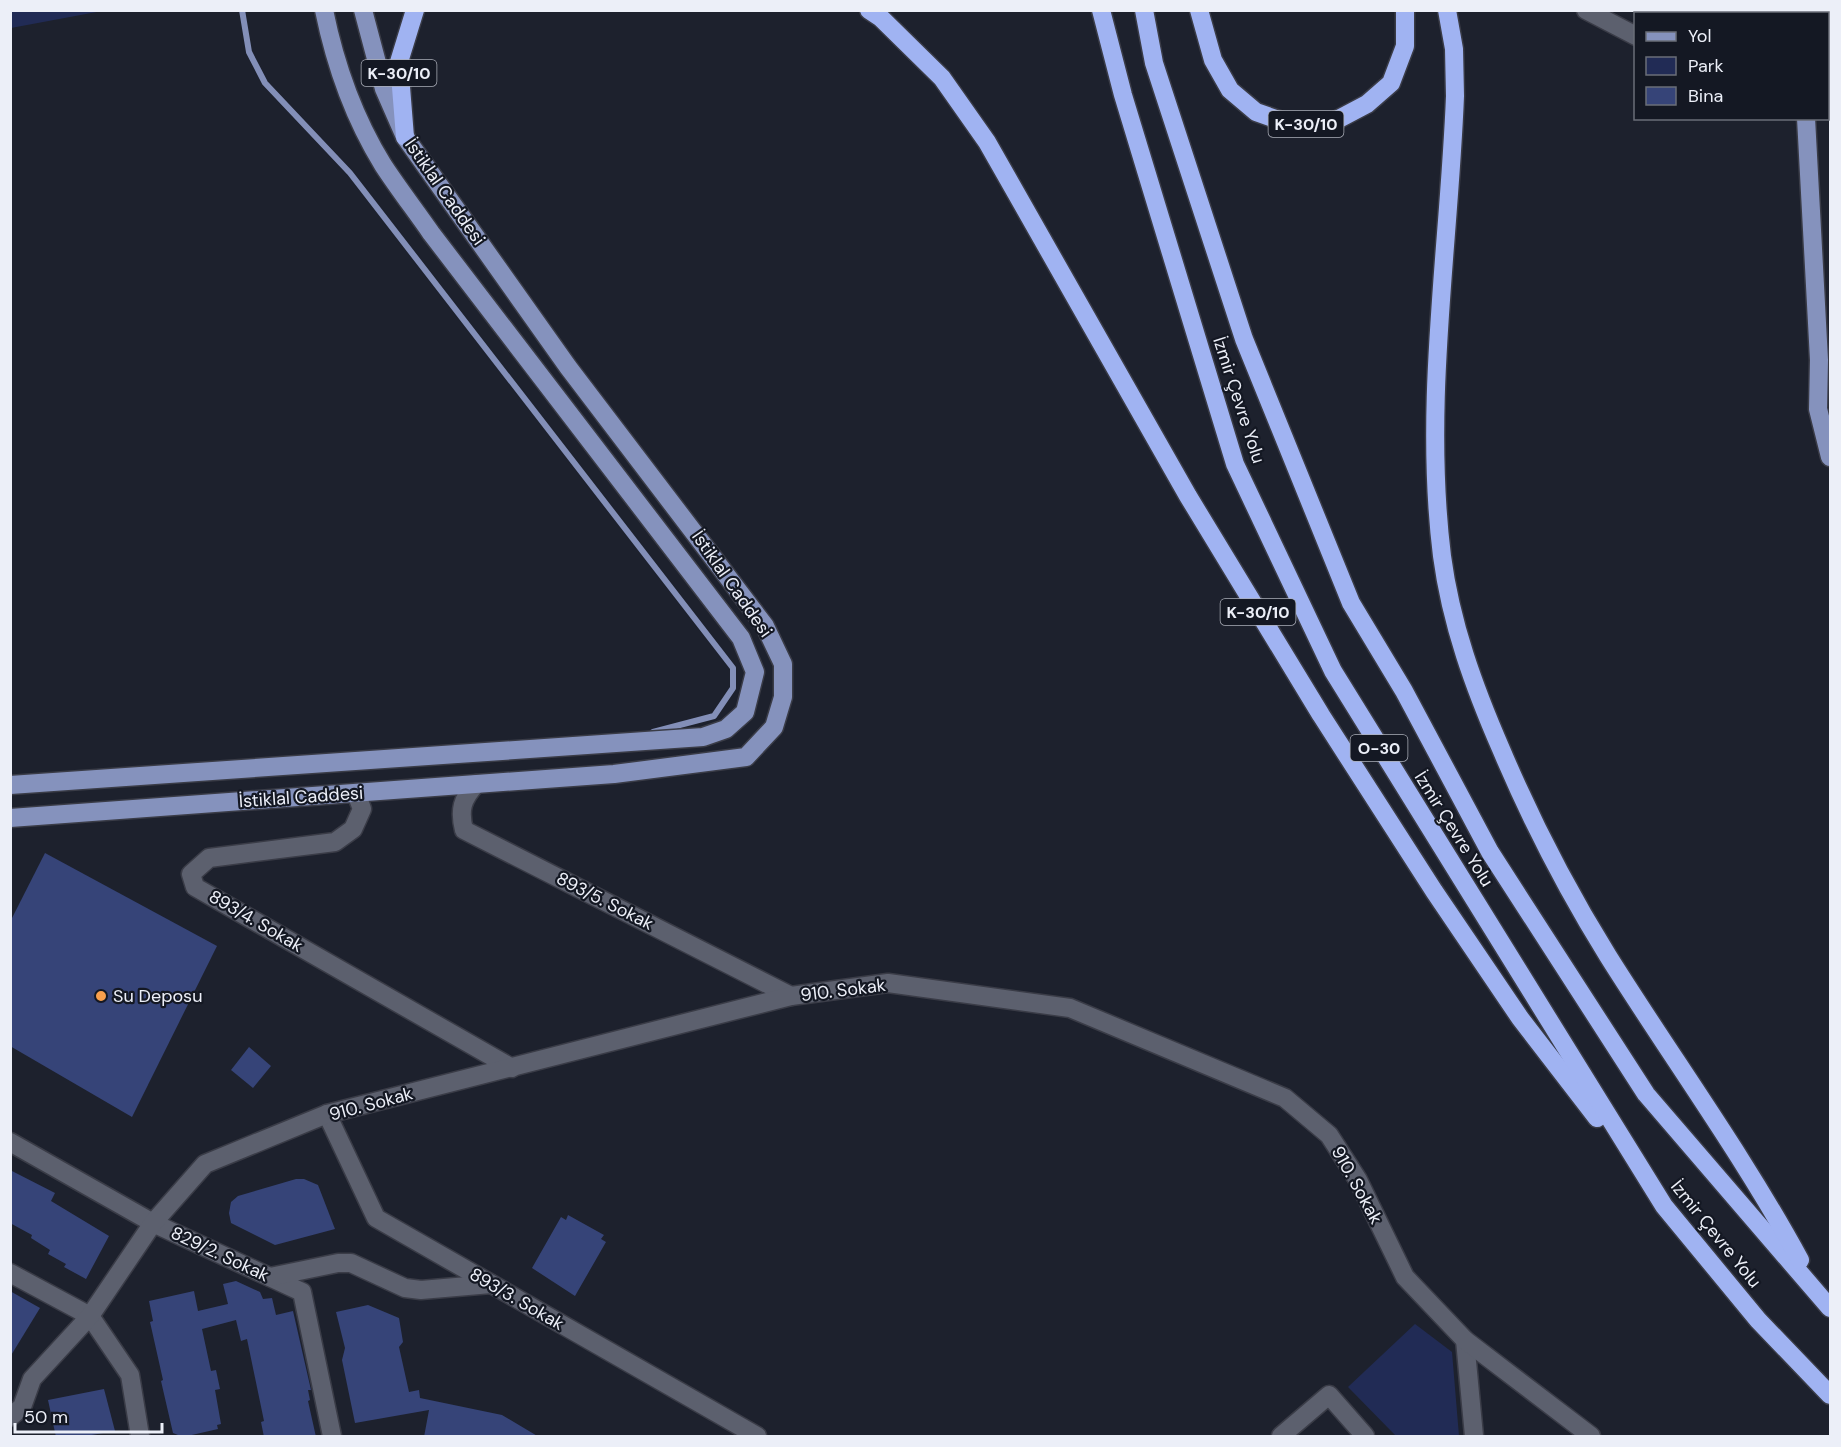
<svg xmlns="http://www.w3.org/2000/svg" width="1841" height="1447" font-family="'DM Sans',sans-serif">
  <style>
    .green { fill: #212b55 }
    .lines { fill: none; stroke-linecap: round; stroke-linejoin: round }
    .stream { stroke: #838fb8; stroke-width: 6 }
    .building { fill: #364478 }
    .minor-casing { stroke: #3a3c47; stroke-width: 21 }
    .major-casing { stroke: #3a3c47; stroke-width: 21 }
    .highway-casing { stroke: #3a3c47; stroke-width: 21 }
    .minor { stroke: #5c606e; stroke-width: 18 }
    .major { stroke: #8592bd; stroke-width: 18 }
    .highway { stroke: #a0b3f2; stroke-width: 18 }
    .poi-dot { fill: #f9a04d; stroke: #141823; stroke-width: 2 }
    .labels { text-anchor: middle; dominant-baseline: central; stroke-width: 4.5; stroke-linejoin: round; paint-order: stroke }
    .shield { fill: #141823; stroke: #abaeb8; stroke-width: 1.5 }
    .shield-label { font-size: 16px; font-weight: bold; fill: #eceff8 }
    .street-label { font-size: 18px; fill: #eceff8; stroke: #141823 }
    .poi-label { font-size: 18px; fill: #eceff8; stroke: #141823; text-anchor: start }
  </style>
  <rect width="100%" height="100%" fill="#1d212d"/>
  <!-- green -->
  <g class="green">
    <polygon points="11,10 102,10 102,11 11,28"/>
    <polygon points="1415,1324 1452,1352 1459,1436 1396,1436 1348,1387"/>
  </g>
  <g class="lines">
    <!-- stream -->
    <polyline class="stream" points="242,10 249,52 265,83 350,173 733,668 733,688 714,716 653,732"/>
  </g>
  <!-- building -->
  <g class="building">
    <polygon points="45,853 217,946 132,1117 10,1046 10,922"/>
    <polygon points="249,1047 271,1066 253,1088 231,1070"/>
    <polygon points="10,1170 55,1193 51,1201 109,1236 86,1279 64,1267 66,1264 48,1254 50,1250 31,1238 32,1235 10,1223"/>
    <polygon points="296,1179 304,1179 318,1185 335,1229 275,1245 231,1223 229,1213 231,1202 238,1196"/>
    <polygon points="568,1215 604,1235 601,1239 606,1242 575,1296 532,1268 561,1217 566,1220"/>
    <polygon points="236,1281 260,1292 263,1299 272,1298 276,1315 293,1311 311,1390 308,1390 310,1400 308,1401 316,1437 264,1437 261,1422 264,1421 247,1339 241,1341 236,1320 202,1329 211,1371 216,1370 220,1389 215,1390 221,1424 217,1425 218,1429 183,1437 173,1433 161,1381 163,1380 150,1322 153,1321 149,1301 194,1291 198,1311 228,1304 223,1284"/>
    <polygon points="10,1291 40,1308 10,1357"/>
    <polygon points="368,1305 399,1318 403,1342 399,1347 409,1392 419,1390 420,1398 502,1415 539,1437 424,1437 429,1410 355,1423 342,1360 345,1348 336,1312"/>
    <polygon points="104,1389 115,1431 80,1437 56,1437 48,1400"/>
  </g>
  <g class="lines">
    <defs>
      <g id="minor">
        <polyline points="1586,10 1636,36"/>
        <polyline points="1828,26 1830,27"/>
        <path d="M 476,784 C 462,799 459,810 464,830 L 791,996"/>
        <polyline points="356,793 362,809 353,829 335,842 209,858 191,874 195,887 512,1068"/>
        <polyline points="327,1114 376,1218 757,1436"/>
        <polyline points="10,1142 153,1223 302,1292 332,1436"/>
        <polyline points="10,1273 90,1316 130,1375 140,1436"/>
        <polyline points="270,1277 338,1263 351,1263 405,1288 421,1290 491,1284"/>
        <polyline points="1465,1340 1474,1436"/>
        <polyline points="10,1417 22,1407 32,1379 90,1316 153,1223 205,1164 327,1114 791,996 888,983 1070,1008 1285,1098 1329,1135 1358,1180 1405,1277 1465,1340 1591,1436"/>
        <polyline points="1281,1436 1329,1395 1365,1436"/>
      </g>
      <g id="major">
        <polyline points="1799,14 1799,10"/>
        <polyline points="1814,14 1815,10"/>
        <polyline points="1806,118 1819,360 1818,409 1830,457"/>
        <path d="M 10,785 L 703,737 L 726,729 L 745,712 L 755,672 L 741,638 L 431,233 C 415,210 398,188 383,165 C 354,118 335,64 324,10"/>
        <polyline points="10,818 614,774 746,757 774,727 783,697 783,664 765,626 568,367 405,137 384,89 363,10"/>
      </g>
      <g id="highway">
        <polyline points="869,10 881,18 942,78 987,142 1188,496 1321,715 1434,891 1520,1018 1597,1118"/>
        <polyline points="1101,10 1123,95 1235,464 1333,671 1664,1206 1758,1320 1830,1395"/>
        <polyline points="1144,10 1154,63 1244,339 1351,603 1404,691 1490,852 1646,1094 1830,1308"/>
        <polyline points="1199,10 1213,60 1230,90 1256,112 1293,125 1333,122 1367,104 1391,83 1405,46 1405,10"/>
        <path d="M 1447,10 L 1454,49 L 1455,96 C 1449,249 1423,403 1442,556 C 1451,624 1474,687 1501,749 C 1531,820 1567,890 1608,956 C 1672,1058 1743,1155 1800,1260"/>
        <polyline points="405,137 399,62 415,10"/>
      </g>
    </defs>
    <!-- minor casing -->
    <use href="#minor" class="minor-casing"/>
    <!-- major casing -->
    <use href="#major" class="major-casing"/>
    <!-- highway casing -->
    <use href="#highway" class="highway-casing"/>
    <!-- minor -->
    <use href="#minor" class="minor"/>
    <!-- major -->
    <use href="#major" class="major"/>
    <!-- highway -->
    <use href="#highway" class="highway"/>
  </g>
  <!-- markers -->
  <circle class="poi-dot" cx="101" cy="996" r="6"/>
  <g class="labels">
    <!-- shield labels -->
    <g class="shield">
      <rect x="361.5" y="60" width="75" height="26" rx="4.5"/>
      <rect x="1268.5" y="111" width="75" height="26" rx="4.5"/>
      <rect x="1220.5" y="599" width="75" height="26" rx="4.5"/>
      <rect x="1350.5" y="735" width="57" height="26" rx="4.5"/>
    </g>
    <g class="shield-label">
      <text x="399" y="73">K-30/10</text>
      <text x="1306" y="124">K-30/10</text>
      <text x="1258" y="612">K-30/10</text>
      <text x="1379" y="748">O-30</text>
    </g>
    <!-- street labels -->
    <g class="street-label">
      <text transform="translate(445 192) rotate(55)">İstiklal Caddesi</text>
      <text transform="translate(1239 400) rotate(72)">İzmir Çevre Yolu</text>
      <text transform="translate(732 584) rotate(55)">İstiklal Caddesi</text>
      <text transform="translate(301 797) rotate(-4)">İstiklal Caddesi</text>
      <text transform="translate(1454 829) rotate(58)">İzmir Çevre Yolu</text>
      <text transform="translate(605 901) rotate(27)">893/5. Sokak</text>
      <text transform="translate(256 921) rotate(30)">893/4. Sokak</text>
      <text transform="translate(843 990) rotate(-7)">910. Sokak</text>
      <text transform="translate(371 1104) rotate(-15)">910. Sokak</text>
      <text transform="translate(1357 1185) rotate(61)">910. Sokak</text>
      <text transform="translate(1716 1234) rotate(51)">İzmir Çevre Yolu</text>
      <text transform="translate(220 1254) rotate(25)">829/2. Sokak</text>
      <text transform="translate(517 1299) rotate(30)">893/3. Sokak</text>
    </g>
    <!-- poi labels -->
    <g class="poi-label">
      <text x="113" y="996">Su Deposu</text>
    </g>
  </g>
  <!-- border -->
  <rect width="1841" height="1447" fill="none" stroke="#eceff8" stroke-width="24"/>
  <!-- legend -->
  <rect x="1634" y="12" width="195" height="108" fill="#141823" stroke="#6a6e78" stroke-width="1.5"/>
  <rect x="1646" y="32" width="30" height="9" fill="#8592bd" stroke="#6a6e78" stroke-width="1.5"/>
  <text x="1688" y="42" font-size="18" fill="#eceff8">Yol</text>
  <rect x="1646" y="57" width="30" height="18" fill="#212b55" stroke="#6a6e78" stroke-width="1.5"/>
  <text x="1688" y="72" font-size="18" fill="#eceff8">Park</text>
  <rect x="1646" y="87" width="30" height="18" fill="#364478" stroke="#6a6e78" stroke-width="1.5"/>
  <text x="1688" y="102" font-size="18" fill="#eceff8">Bina</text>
  <!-- scale -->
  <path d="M15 1423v9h147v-9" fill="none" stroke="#eceff8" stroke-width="3"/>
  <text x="24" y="1423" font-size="18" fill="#eceff8" stroke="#141823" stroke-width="4.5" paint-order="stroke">50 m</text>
</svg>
